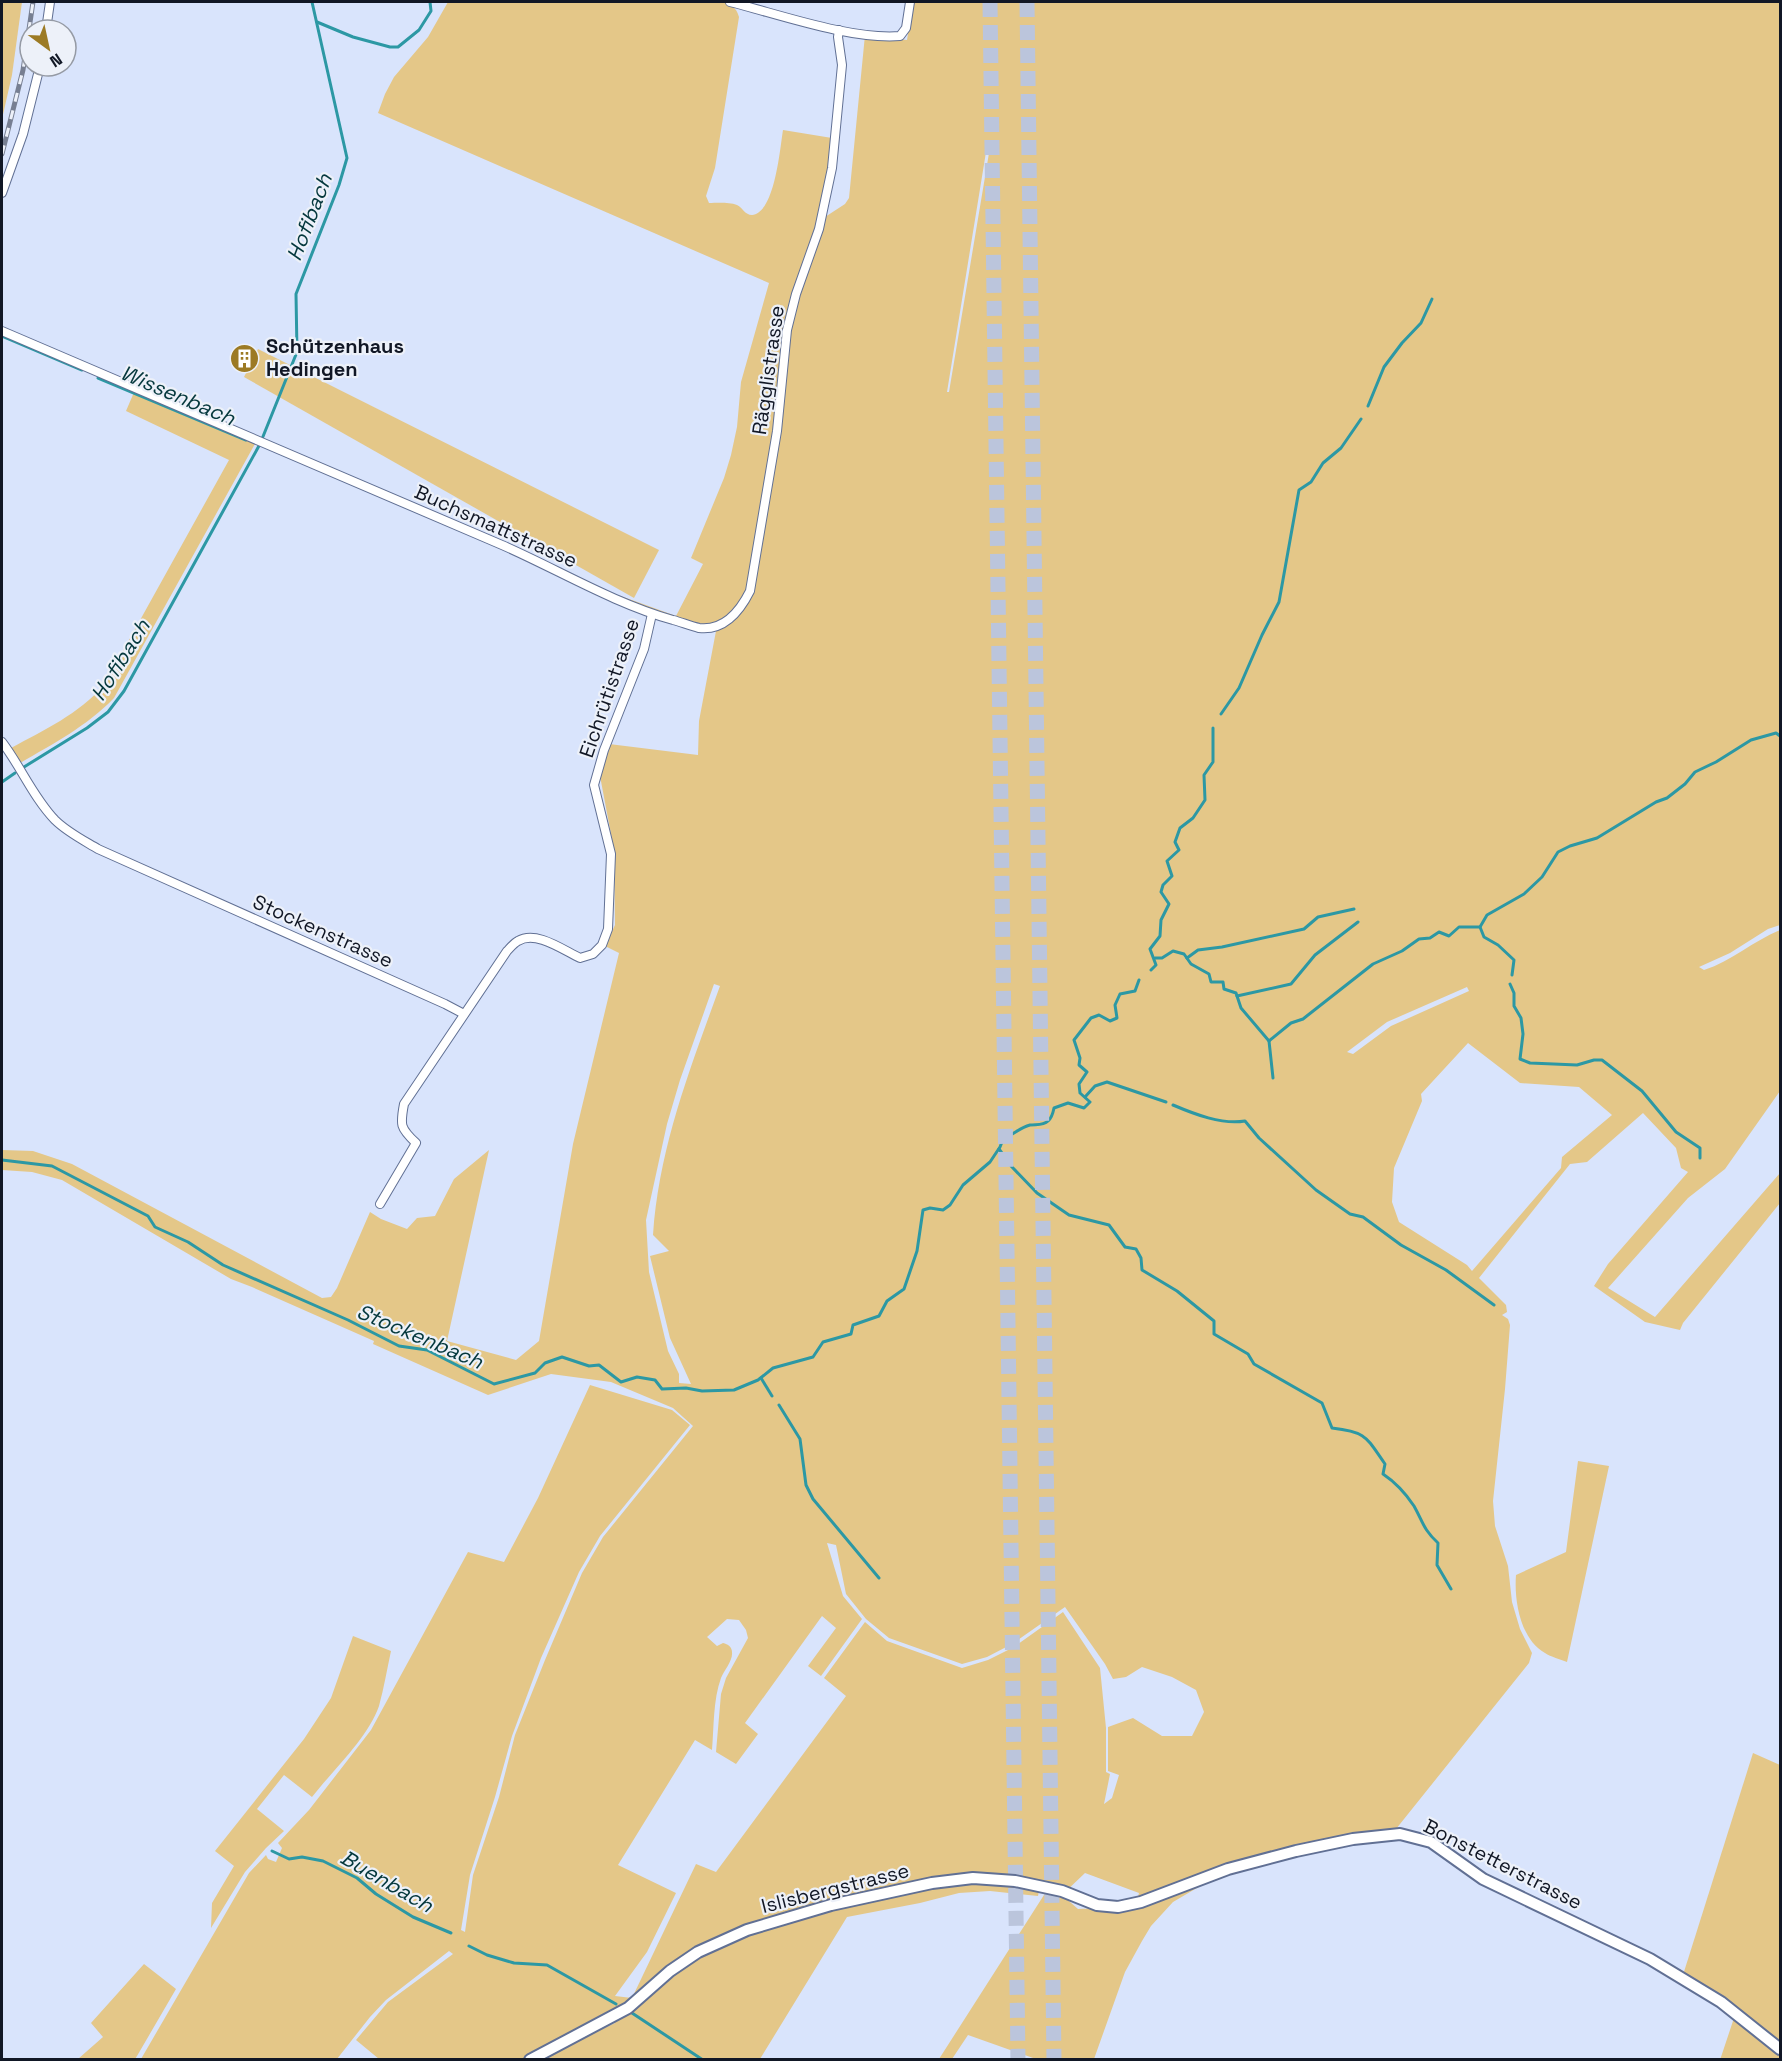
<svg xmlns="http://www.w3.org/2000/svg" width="1782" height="2061" font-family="'Space Grotesk',sans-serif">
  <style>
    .green { fill: #e4c788; fill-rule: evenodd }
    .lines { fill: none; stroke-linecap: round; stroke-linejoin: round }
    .stream { stroke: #2c98a4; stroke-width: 3 }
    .motorway-tunnel { stroke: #bbc5dc; stroke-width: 15; stroke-dasharray: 15 8; stroke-linecap: butt }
    .minor-casing { stroke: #617094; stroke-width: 10 }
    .tertiary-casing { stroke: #617094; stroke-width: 14 }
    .minor { stroke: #fff; stroke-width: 8 }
    .tertiary { stroke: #fff; stroke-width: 10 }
    .rail-casing { stroke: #777f92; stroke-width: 5 }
    .rail { stroke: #edf1f9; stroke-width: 3; stroke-dasharray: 9; stroke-linecap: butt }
    .labels { text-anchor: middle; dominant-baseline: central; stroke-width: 4.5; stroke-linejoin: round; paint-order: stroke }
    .poi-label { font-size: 20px; font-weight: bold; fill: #111725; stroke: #edf1f9; text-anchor: start }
    .street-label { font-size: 20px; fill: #111725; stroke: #edf1f9 }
    .water-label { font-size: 21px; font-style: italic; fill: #05383d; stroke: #edf1f9 }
  </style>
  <rect width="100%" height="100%" fill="#d9e4fc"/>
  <!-- green -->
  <g class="green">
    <polygon points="3,2 22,2 12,75 2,119"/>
    <path d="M 448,2 L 722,2 C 732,5 736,7 739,17 L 715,168 L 706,196 L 709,203 C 717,203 729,202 737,205 C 743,208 745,215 752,215 C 775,213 780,148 783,130 L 832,138 L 829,170 L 815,233 L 793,298 L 774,429 L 747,592 C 742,602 734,614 724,620 C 698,634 642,607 617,596 L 618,595 L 676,616 L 703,564 L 691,558 L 724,478 L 731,455 L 737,427 L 741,382 L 769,283 L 378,113 L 385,94 L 394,77 L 428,37 Z"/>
    <path d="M 913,2 L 1780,2 L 1780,925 L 1768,929 L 1730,953 L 1699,967 L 1704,970 C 1732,961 1753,941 1780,930 L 1780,1091 L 1725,1169 L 1688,1198 L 1608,1288 L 1655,1317 L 1780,1173 L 1780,1203 L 1683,1323 L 1680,1330 L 1645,1322 L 1594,1286 L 1608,1264 L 1688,1172 L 1681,1168 L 1676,1148 L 1643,1113 L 1587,1162 L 1570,1164 L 1479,1278 L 1506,1305 L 1507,1312 L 1502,1315 L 1508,1319 L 1510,1325 L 1505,1389 L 1493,1501 L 1495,1526 L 1508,1566 L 1512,1602 L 1520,1629 L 1532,1653 L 1529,1663 L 1396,1829 L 1321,1840 L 1212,1870 L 1202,1885 L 1173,1902 L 1151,1926 L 1142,1941 L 1125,1972 L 1094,2059 L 1036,2059 L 968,2035 L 952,2059 L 939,2059 L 1051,1884 C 977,1860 884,1887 812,1907 C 773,1918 731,1927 695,1949 C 673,1962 654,1981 635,1998 L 645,1998 C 668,1979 691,1958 719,1945 C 752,1929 789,1921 824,1911 C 872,1898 922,1883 972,1882 C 994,1881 1015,1885 1036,1888 L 1039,1891 L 1038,1896 L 990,1891 L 959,1893 L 920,1903 L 847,1917 L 760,2059 L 541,2059 L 615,2023 L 608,2018 L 523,2059 L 379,2059 L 356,2040 L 388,2002 L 453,1954 L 449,1951 L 386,2000 L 370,2017 L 337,2059 L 269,2060 L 266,2058 L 265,2060 L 141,2059 L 249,1873 L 266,1855 L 268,1859 L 276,1862 L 282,1848 L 278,1843 L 309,1810 L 371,1730 L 468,1552 L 504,1562 L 538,1498 L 590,1385 L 672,1410 L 690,1425 L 600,1536 L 579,1572 L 541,1658 L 512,1736 L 495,1797 L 470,1875 L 461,1930 L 465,1932 L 473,1875 L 499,1797 L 515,1735 L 545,1660 L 582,1573 L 603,1537 L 693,1426 L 673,1408 L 611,1382 L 551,1374 L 488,1395 L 373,1344 L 374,1341 L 252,1287 L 231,1279 L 62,1180 L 32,1172 L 2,1170 L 2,1150 L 33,1151 L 72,1164 L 322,1298 L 331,1297 L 337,1288 L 370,1212 L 381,1219 L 407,1229 L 417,1218 L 435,1216 L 454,1179 L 489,1150 L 447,1341 L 516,1360 L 539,1341 L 573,1144 L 619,953 L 605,946 L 615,925 L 614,850 L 600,776 L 609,744 L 698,755 L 699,721 L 716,631 L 737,617 L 753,592 L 781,419 L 786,353 L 793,317 L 825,217 L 845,204 L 849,198 L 865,35 L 907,40 ZM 986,152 L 989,153 L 949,392 L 947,392 ZM 714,984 L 720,986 C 690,1069 659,1147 653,1235 L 669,1251 L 650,1256 L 670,1338 L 691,1384 L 679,1383 L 679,1374 L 668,1351 L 649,1272 L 646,1220 L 667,1124 L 680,1080 ZM 1467,987 L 1469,991 L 1391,1026 L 1353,1054 L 1347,1052 L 1387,1022 ZM 1468,1043 L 1520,1083 L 1579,1087 L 1612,1115 L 1562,1157 L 1561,1168 L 1472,1271 L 1467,1265 L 1399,1222 L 1392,1202 L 1394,1168 L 1422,1101 L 1421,1094 ZM 827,1543 L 836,1545 L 846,1594 L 866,1619 L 889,1638 L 962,1664 L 987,1657 L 1012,1644 L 1065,1607 L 1105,1664 L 1113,1679 L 1126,1677 L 1142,1667 L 1172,1677 L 1196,1690 L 1204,1712 L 1192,1736 L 1162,1736 L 1133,1718 L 1108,1727 L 1108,1771 L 1119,1775 L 1112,1798 L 1104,1804 L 1110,1774 L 1106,1772 L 1106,1728 L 1100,1668 L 1063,1612 L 1014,1647 L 988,1660 L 962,1668 L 887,1641 L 865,1622 L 824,1678 L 846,1696 L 716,1872 L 696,1864 L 632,1998 L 615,1996 L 647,1952 L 676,1893 L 618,1865 L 695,1740 L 712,1750 C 714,1727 713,1700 721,1678 C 724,1670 733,1661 732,1652 C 732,1647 728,1644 723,1643 L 717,1646 L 707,1637 L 727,1619 L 739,1620 L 746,1630 L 748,1638 L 726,1678 L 721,1694 L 716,1752 L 736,1764 L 758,1734 L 745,1723 L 822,1616 L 836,1628 L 808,1666 L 821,1676 L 862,1619 L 843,1596 ZM 1085,1873 L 1139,1893 L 1135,1907 C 1116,1911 1098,1908 1078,1909 L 1062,1895 Z"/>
    <polygon points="258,349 659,550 634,598 244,377"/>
    <path d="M 135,390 L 256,442 L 114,698 C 87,726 53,744 20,763 L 11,748 C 44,730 79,714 104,685 L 229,460 L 126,411 Z"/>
    <path d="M 1578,1461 L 1609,1466 L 1567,1662 C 1560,1659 1551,1657 1545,1653 C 1520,1639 1514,1600 1516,1575 L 1566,1552 Z"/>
    <path d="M 353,1636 L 391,1651 C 387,1669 384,1688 379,1706 C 368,1738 333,1770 312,1797 L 284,1775 L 257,1809 L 284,1831 L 266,1848 L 245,1872 L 211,1928 L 212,1903 L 234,1866 L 215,1851 L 304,1739 L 331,1698 Z"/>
    <polygon points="1753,1753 1780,1765 1780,2045 1683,1975"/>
    <polygon points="144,1964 176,1989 137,2056 135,2059 78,2059 103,2037 91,2023"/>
    <polygon points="1734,2018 1780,2056 1780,2059 1720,2060"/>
  </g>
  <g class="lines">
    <!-- stream -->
    <g class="stream">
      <polyline points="317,22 353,37 390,47 398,47 419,30 431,11 430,2"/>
      <polyline points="2,336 82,370"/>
      <polyline points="98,378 246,440"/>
      <polyline points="1368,406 1384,367 1402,343 1421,323 1432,299"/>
      <polyline points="262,439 297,352 296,294 339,185 347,158 312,2"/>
      <polyline points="1221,714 1239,688 1262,635 1279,602 1299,490 1311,482 1323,463 1341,448 1361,419"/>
      <polyline points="24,767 87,728 108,712 124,691 260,444"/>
      <polyline points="2,782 15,773"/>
      <polyline points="1480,927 1484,937 1498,945 1514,960 1512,975"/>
      <polyline points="1155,958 1162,958 1173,951 1184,954 1191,964 1209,974 1211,982 1223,982 1224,989 1236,993 1241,1008 1269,1041 1273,1078"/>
      <polyline points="1187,958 1198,950 1222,947 1304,929 1318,917 1354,909"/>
      <polyline points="1151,970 1156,965 1150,949 1160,936 1161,920 1169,904 1161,892 1163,885 1172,876 1167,861 1179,850 1175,842 1180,828 1193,818 1205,800 1204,775 1213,762 1213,728"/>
      <polyline points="1510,984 1514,993 1514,1006 1521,1018 1523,1034 1520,1059 1530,1063 1577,1065 1594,1060 1602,1060 1642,1091 1676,1132 1700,1148 1700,1158"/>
      <polyline points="1237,996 1291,984 1315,955 1358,922"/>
      <polyline points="1269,1041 1291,1023 1303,1019 1373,964 1402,951 1419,939 1430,938 1439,932 1449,936 1459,927 1480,927 1487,915 1524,894 1542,877 1558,852 1570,846 1597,838 1656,802 1667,798 1685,784 1695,772 1716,762 1751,740 1776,733 1780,736"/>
      <polyline points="1085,1097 1095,1086 1107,1082 1166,1102"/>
      <path d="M 1173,1105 C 1194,1114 1222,1125 1245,1121 L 1259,1138 L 1316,1190 L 1350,1214 L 1363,1217 L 1401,1245 L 1446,1270 L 1494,1305"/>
      <path d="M 999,1149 L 1012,1167 L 1037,1193 L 1069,1215 L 1109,1225 L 1125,1247 L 1136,1249 L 1141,1258 L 1142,1270 L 1177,1291 L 1214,1321 L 1214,1334 L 1248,1354 L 1254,1364 L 1322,1403 L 1332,1428 C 1367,1432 1366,1437 1385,1464 L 1383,1474 C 1395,1482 1406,1494 1414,1506 C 1423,1522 1423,1529 1438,1543 L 1437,1565 L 1451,1589"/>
      <path d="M 2,1160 L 52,1166 L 148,1216 L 155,1227 L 188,1242 L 223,1265 L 348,1320 L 399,1346 L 427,1350 L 494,1384 L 535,1373 L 545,1363 L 562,1357 L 589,1366 L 599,1365 L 621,1382 L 637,1377 L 655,1380 L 662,1389 L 686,1388 L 702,1391 L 734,1390 L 758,1380 L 773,1368 L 813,1357 L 823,1342 L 851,1334 L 853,1325 L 879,1316 L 887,1301 L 904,1289 L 917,1251 L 923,1210 L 930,1208 L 943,1210 L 950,1205 L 963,1185 L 990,1162 L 1000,1147 L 1004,1137 C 1015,1135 1018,1128 1030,1125 C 1036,1124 1043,1126 1048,1121 C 1052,1118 1053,1113 1054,1108 L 1068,1103 L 1084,1108 L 1090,1102 L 1080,1093 L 1079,1084 L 1087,1072 L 1079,1065 L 1080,1058 L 1074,1040 L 1091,1018 L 1099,1015 L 1110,1021 L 1117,1018 L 1115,1005 L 1120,994 L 1135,991 L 1139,980"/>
      <polyline points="761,1378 772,1396"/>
      <polyline points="779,1405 800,1439 806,1485 813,1499 879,1578"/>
      <polyline points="272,1851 289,1859 302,1857 323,1861 357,1878 376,1894 413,1917 451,1933"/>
      <polyline points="469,1946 487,1955 514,1963 547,1965 616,2004"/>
      <polyline points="632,2013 703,2060"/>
    </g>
    <!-- motorway-tunnel -->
    <g class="motorway-tunnel">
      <polyline points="990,2 1018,2060"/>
      <polyline points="1027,2 1054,2060"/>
    </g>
    <defs>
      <g id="minor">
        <path d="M 730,2 C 778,14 851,40 900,36 L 906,28 L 910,2"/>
        <polyline points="46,30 50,2"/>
        <polyline points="2,193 23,134 40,66"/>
        <path d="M 2,331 C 169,401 335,474 502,545 C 559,570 613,603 673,620 C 681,622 690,626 699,628 C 724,631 740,611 750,591 L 777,431 L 787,330 L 796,294 L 819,229 L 832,168 L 842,65 L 838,37 L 839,30"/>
        <path d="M 2,742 C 21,767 33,797 55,820 C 67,832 83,840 98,849 L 445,1004 L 464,1014"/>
        <path d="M 380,1204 L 416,1143 C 400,1128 400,1125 404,1104 L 507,951 C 510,948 514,943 518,941 C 536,930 563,950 580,958 L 593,954 L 602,945 L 608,929 L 611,854 L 594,785 L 604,750 L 644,649 L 652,614"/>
      </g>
      <polyline id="tertiary" points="530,2060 628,2008 670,1971 698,1952 747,1930 831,1905 932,1883 973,1878 1015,1881 1062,1891 1097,1905 1118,1907 1141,1902 1228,1869 1296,1851 1353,1839 1400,1834 1431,1842 1483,1879 1650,1959 1721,2002 1780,2049"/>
    </defs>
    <!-- minor casing -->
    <use href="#minor" class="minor-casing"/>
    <!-- tertiary casing -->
    <use href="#tertiary" class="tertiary-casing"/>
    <!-- minor -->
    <use href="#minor" class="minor"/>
    <!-- tertiary -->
    <use href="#tertiary" class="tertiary"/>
    <defs>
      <polyline id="rail" points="2,154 23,70 33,2"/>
    </defs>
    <!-- rail casing -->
    <use href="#rail" class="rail-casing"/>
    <!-- rail -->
    <use href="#rail" class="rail"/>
  </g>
  <!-- icons -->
  <defs>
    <symbol id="building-disc" viewBox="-11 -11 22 22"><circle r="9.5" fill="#9c7a24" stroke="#edf1f9"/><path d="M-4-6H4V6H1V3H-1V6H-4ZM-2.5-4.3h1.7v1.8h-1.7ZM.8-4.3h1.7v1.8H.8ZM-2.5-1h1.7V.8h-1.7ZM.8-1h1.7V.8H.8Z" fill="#fff"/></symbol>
  </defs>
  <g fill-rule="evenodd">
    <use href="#building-disc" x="228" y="342" width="33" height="33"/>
  </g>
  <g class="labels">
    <!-- poi labels -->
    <g class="poi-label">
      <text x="266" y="346">Schützenhaus<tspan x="266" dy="23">Hedingen</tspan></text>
    </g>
    <!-- street labels -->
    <g class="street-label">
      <text transform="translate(768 370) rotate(-82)">Rägglistrasse</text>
      <text transform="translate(496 526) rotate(24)">Buchsmattstrasse</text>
      <text transform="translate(609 688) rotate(-71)">Eichrütistrasse</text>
      <text transform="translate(323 931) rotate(24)">Stockenstrasse</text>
      <text transform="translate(1503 1864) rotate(27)">Bonstetterstrasse</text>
      <text transform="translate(835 1888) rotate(-14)">Islisbergstrasse</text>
    </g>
    <!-- water labels -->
    <g class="water-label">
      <text transform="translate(309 217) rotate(-69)">Hofibach</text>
      <text transform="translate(178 395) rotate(23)">Wissenbach</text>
      <text transform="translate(120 660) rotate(-58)">Hofibach</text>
      <text transform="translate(420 1336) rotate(23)">Stockenbach</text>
      <text transform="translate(387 1881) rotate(30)">Buenbach</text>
    </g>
  </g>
  <!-- border -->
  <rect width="1782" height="2061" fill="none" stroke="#111725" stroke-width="6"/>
  <!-- north arrow -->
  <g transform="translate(48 48) rotate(147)"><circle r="28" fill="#edf1f9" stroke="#959aa4" stroke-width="1.5"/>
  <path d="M0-4.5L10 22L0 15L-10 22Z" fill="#9c7a24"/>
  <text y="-9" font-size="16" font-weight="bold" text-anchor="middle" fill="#111725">N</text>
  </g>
</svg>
